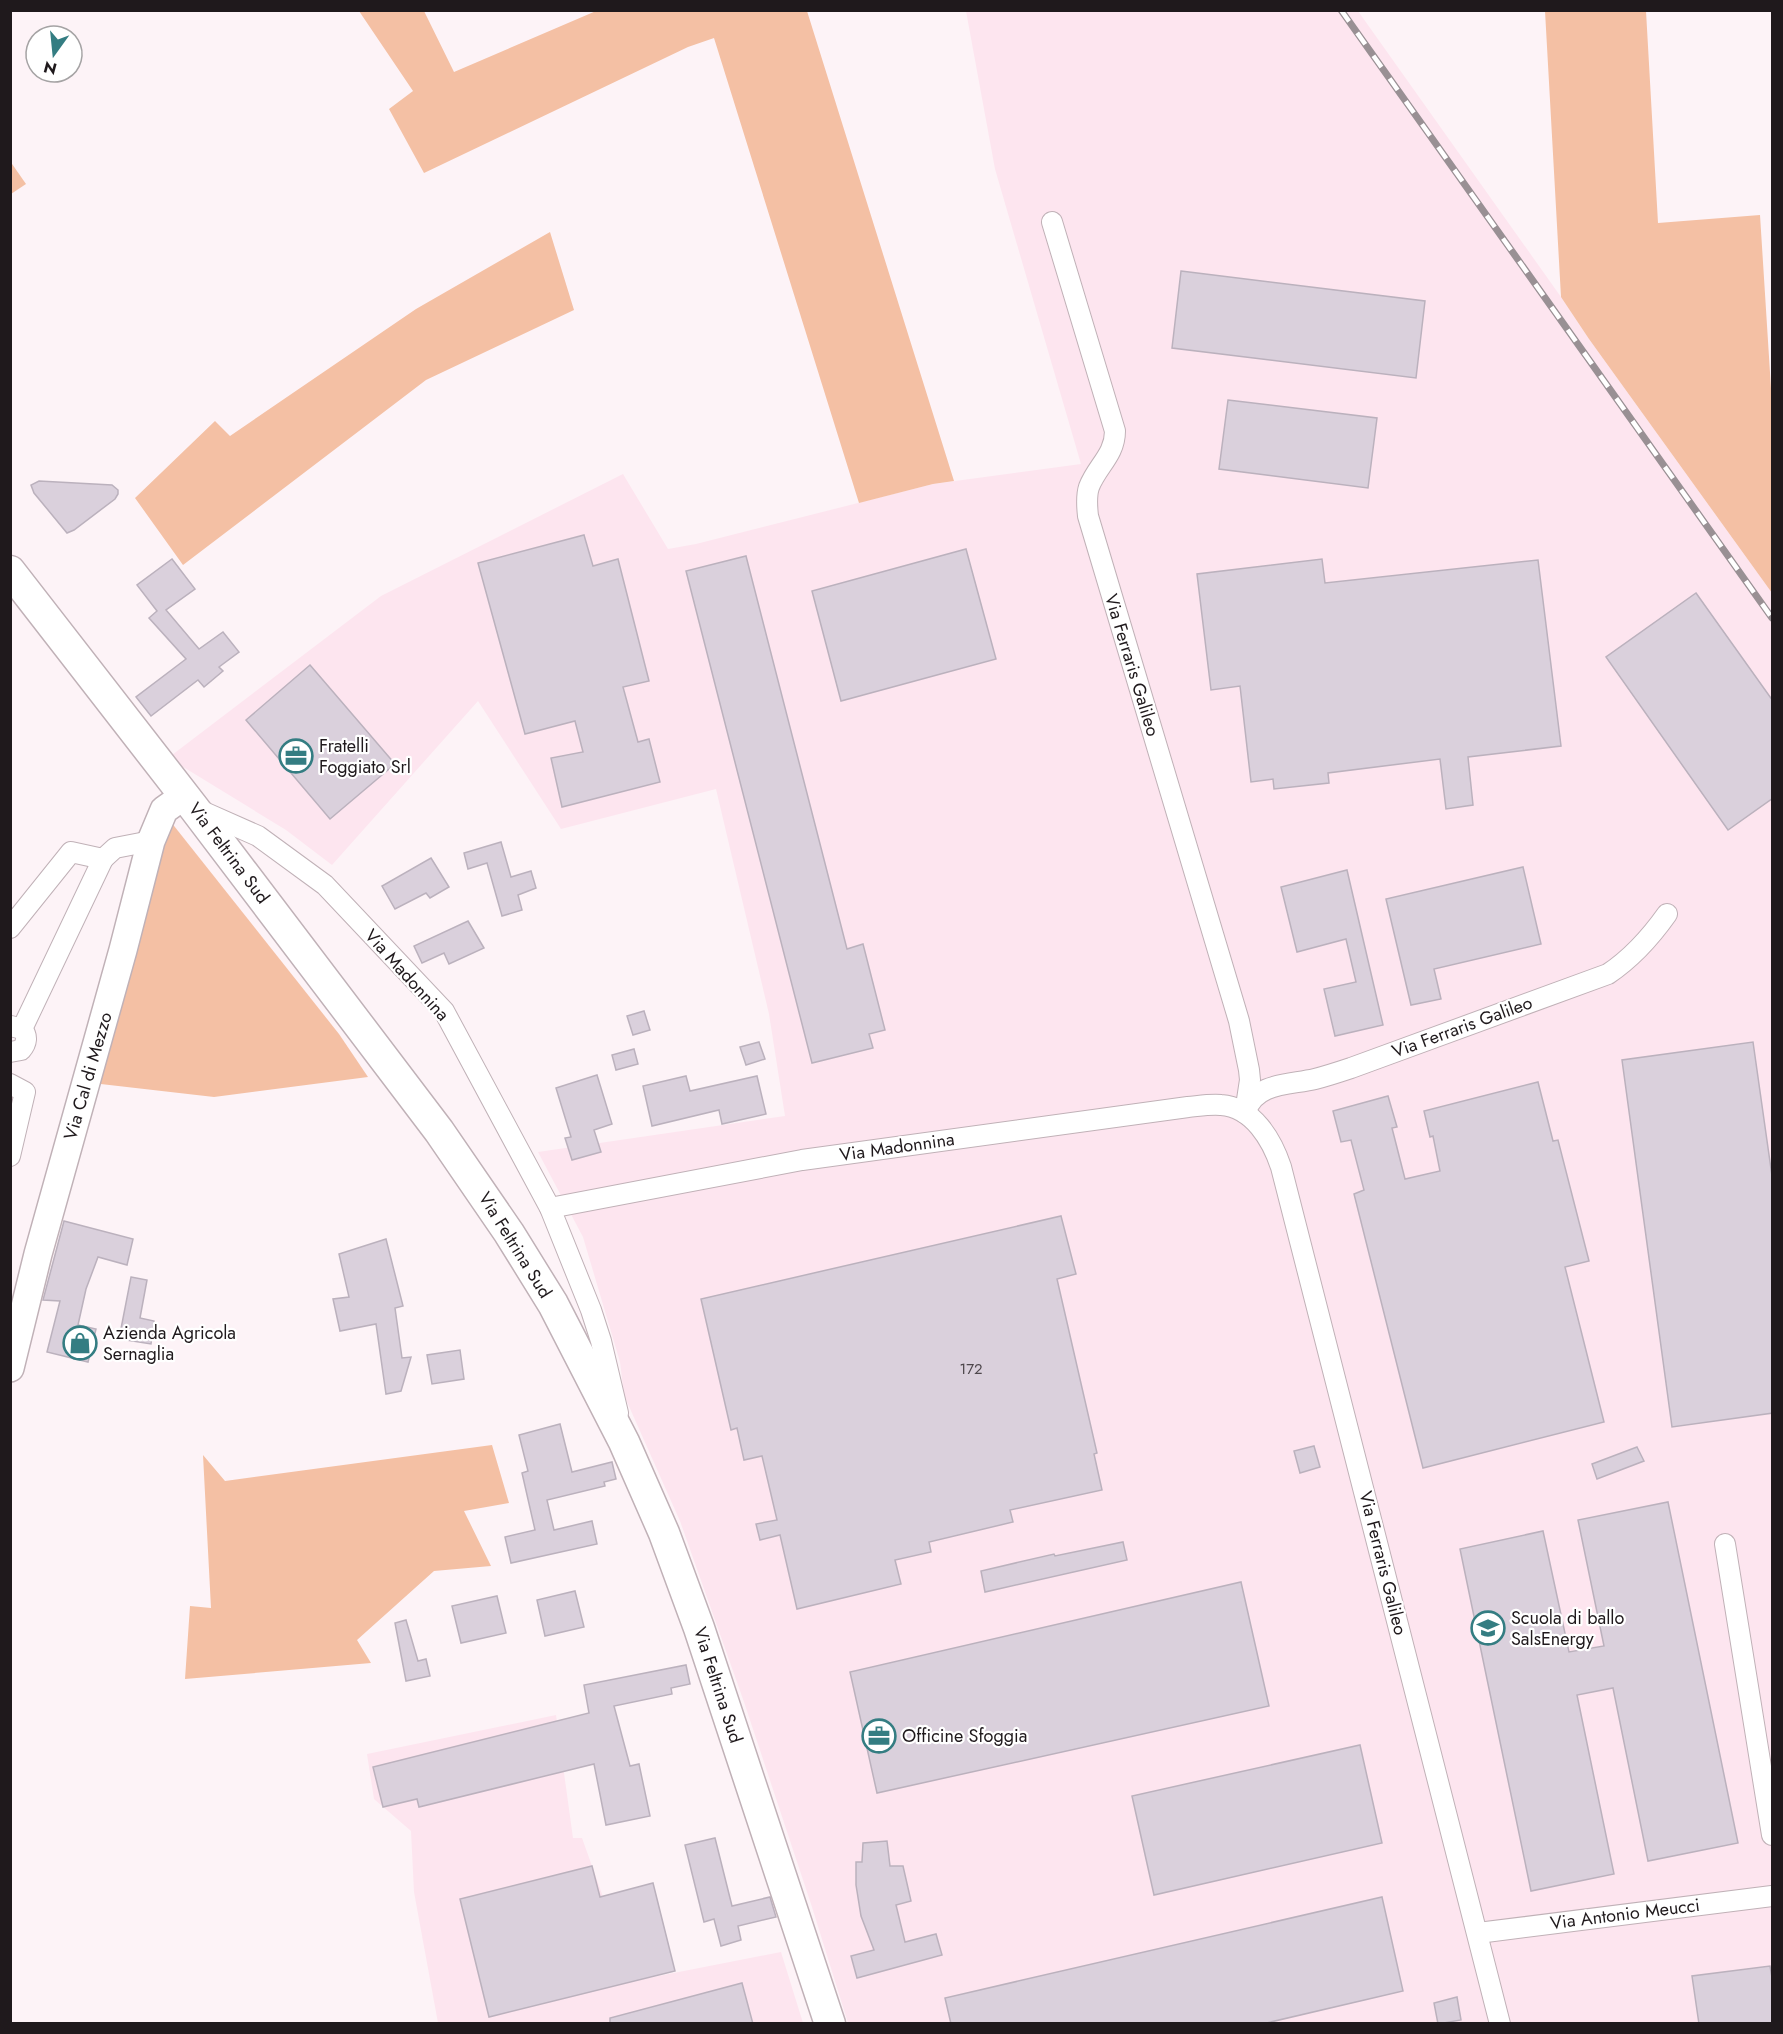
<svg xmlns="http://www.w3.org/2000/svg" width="1783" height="2034" font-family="Jost,sans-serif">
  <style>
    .built { fill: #fde5ef }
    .green { fill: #f4c0a4 }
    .building { fill: #dad0dc; stroke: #bbb1bd; stroke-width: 1.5 }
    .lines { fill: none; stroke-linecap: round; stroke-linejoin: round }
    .street-casing { stroke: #c0b1b7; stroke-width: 22 }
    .secondary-casing { stroke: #c0b1b7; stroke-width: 30 }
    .primary-casing { stroke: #c0b1b7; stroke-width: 33 }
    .street { stroke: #fff; stroke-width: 20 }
    .secondary { stroke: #fff; stroke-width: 27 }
    .primary { stroke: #fff; stroke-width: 30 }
    .rail-casing { stroke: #999094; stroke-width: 7 }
    .rail { stroke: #fff; stroke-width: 4.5; stroke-dasharray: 14; stroke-linecap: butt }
    .labels { text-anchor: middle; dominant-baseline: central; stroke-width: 4.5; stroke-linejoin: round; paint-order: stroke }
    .number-label { font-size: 15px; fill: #4e474c }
    .street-label { font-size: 18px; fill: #1f191c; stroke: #fff }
    .poi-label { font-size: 18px; fill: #1f191c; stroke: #fff; text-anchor: start }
  </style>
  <rect width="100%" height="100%" fill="#fdf3f7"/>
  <!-- built -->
  <g class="built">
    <polygon points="966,11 1358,11 1561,297 1589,339 1772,593 1772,2023 848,2023 812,1907 744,1702 680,1521 624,1395 620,1362 583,1237 538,1152 785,1116 769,1014 716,789 561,829 478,701 332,865 286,830 180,765 172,755 381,596 623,474 668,549 696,544 933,484 1081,464 995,169"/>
    <polygon points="556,1715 573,1838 582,1838 633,1981 781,1952 803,2023 438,2023 414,1892 411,1831 374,1799 367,1754"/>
  </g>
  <!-- green -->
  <g class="green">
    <polygon points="359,11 424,11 454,72 596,11 807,11 954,481 933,484 859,503 714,38 688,47 424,173 389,109 413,91"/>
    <polygon points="1545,11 1646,11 1658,223 1760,215 1772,404 1772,593 1589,339 1561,297"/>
    <polygon points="10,161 26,184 11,194 10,194"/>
    <polygon points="550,232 574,310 426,380 183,565 135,498 215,421 230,436 416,309"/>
    <polygon points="163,812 339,1034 368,1077 214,1097 92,1083"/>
    <polygon points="492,1445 509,1503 464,1511 491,1566 434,1571 357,1640 371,1663 185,1679 190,1606 211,1608 203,1455 225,1481"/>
  </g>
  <!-- building -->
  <g class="building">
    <polygon points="1181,271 1425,301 1416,378 1172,348"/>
    <polygon points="1228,400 1377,418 1368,488 1219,469"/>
    <polygon points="39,481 112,485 118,490 118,494 115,499 74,530 67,533 34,493 31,485"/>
    <polygon points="584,535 593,566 618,559 649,681 623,687 638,742 649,739 660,782 562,807 551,758 583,752 575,721 525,734 478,563"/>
    <polygon points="966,549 996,659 841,701 812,591"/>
    <polygon points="746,556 847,949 863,944 885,1030 869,1034 873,1048 812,1063 686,571"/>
    <polygon points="172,559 195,589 166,610 199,649 223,632 239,652 219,667 223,671 204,687 198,680 151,716 136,697 186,659 149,618 157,611 137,585"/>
    <polygon points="1322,559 1325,583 1538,560 1561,746 1468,757 1473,805 1446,809 1440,759 1328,773 1329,783 1274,789 1273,779 1251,782 1240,686 1211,690 1197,574"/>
    <polygon points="1696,593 1773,701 1773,798 1728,830 1606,657"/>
    <polygon points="310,665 395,764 330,819 246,720"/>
    <polygon points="501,842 511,877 531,871 536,888 518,895 522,910 502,916 487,863 468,869 464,853"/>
    <polygon points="431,858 449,887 430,898 426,893 395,909 382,886"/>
    <polygon points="1523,867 1541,944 1434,969 1441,999 1411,1005 1386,899"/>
    <polygon points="1347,870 1383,1025 1335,1036 1324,989 1356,982 1346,939 1297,952 1281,887"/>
    <polygon points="468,921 484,948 449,964 444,953 422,963 414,946"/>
    <polygon points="644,1011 650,1030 633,1035 627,1016"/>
    <polygon points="759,1042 765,1059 746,1065 740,1047"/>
    <polygon points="1753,1042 1773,1183 1773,1413 1672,1427 1622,1060"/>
    <polygon points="634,1049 638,1064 616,1070 612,1055"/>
    <polygon points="597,1075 612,1124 594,1130 601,1152 572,1160 565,1138 571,1137 556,1088"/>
    <polygon points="686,1076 690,1091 757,1076 766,1114 722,1124 719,1110 652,1126 643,1086"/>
    <polygon points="1538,1082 1553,1141 1558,1140 1589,1261 1565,1267 1604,1422 1423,1468 1354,1194 1364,1190 1351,1140 1341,1142 1333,1111 1388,1096 1397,1127 1392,1128 1405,1179 1440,1171 1433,1136 1430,1137 1424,1111"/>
    <polygon points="1061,1216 1076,1274 1057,1279 1097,1453 1094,1454 1102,1490 1010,1510 1013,1522 929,1542 931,1552 895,1560 901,1584 797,1609 780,1535 760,1540 756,1524 777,1520 762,1456 744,1460 737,1428 731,1430 701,1299"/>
    <polygon points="64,1221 133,1239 127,1265 98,1257 86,1289 78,1325 96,1329 88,1362 47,1352 60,1301 43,1300"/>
    <polygon points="386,1239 403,1306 395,1308 402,1358 411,1357 401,1391 386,1394 376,1324 340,1331 333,1299 349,1297 339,1254"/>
    <polygon points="131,1277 147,1280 140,1318 154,1321 151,1344 119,1339"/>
    <polygon points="460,1350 464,1379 432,1384 427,1355"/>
    <polygon points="560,1424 572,1472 612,1462 616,1479 604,1482 605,1486 547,1500 554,1530 592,1521 597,1544 511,1563 505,1537 535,1530 522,1473 528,1471 519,1435"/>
    <polygon points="1314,1446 1320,1467 1300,1473 1294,1451"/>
    <polygon points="1637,1447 1644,1461 1597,1479 1592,1464"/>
    <polygon points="1668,1502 1738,1843 1648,1861 1613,1688 1577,1695 1614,1874 1531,1891 1460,1549 1543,1531 1569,1652 1604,1646 1578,1520"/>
    <polygon points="1123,1542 1127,1560 985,1592 981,1571 1054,1554 1055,1556"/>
    <polygon points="1241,1582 1269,1706 877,1793 850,1672"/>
    <polygon points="575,1591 584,1627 545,1636 537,1600"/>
    <polygon points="497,1596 506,1633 461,1643 452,1606"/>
    <polygon points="406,1620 418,1661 426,1659 430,1676 406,1681 395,1623"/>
    <polygon points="686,1665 690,1684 671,1688 672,1694 614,1706 630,1766 639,1764 650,1816 606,1825 594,1764 419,1807 417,1799 383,1807 373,1767 589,1713 584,1685"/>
    <polygon points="1360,1745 1382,1843 1154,1895 1132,1796"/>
    <polygon points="715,1838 732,1906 770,1897 776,1917 738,1926 741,1940 721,1946 714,1919 704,1922 685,1845"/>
    <polygon points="887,1841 890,1866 903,1866 911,1901 896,1905 905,1942 936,1934 942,1955 857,1978 851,1956 874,1950 861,1916 856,1885 856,1862 862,1862 863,1843"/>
    <polygon points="592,1866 600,1897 653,1883 675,1971 489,2017 460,1899"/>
    <polygon points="1382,1897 1403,1991 1262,2024 951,2024 945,1998"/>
    <polygon points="1770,1966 1773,1983 1773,2024 1699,2024 1692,1976"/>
    <polygon points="742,1983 753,2024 610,2024 610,2018"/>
    <polygon points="1457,1997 1461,2020 1438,2024 1434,2003"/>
  </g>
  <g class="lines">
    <defs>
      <g id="street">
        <path d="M 1052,222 L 1115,431 C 1115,455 1097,466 1089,487 C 1086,496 1087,507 1088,516 L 1239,1021 L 1249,1070 L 1250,1080 L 1245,1113"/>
        <polyline points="197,809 258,836 325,885 444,1011 550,1208 591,1310 601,1341 618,1413"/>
        <polyline points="10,928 71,852 103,859 115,848 151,841"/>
        <polyline points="22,1029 103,859"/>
        <path d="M 10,1052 L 21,1050 C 27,1043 28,1036 22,1029 L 11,1026"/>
        <polyline points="10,1084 25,1092 10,1156"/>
        <path d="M 1246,1111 C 1256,1082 1290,1085 1315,1079 C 1327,1076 1339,1072 1351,1068 L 1608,974 C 1632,958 1650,938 1667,914"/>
        <path d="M 550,1208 L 802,1160 L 1188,1107 C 1199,1106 1210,1104 1221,1105 C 1253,1107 1272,1140 1281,1167 L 1500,2024"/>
        <polyline points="1725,1544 1772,1835"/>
        <polyline points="1478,1933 1772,1896"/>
      </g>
      <polyline id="secondary" points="10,1368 38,1254 123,950 151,841 164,810 185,795"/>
      <polyline id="primary" points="10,571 194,808 439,1131 509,1233 553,1304 624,1442 664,1533 699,1628 830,2024"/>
    </defs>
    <!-- street casing -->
    <use href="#street" class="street-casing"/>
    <!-- secondary casing -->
    <use href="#secondary" class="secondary-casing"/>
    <!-- primary casing -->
    <use href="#primary" class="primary-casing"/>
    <!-- street -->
    <use href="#street" class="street"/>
    <!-- secondary -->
    <use href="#secondary" class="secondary"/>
    <!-- primary -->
    <use href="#primary" class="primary"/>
    <defs>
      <polyline id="rail" points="1341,10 1772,618"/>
    </defs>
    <!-- rail casing -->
    <use href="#rail" class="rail-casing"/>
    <!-- rail -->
    <use href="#rail" class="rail"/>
  </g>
  <!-- icons -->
  <defs>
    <symbol id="office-ring" viewBox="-11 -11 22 22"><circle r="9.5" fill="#fff" stroke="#347d82" stroke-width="1.5"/><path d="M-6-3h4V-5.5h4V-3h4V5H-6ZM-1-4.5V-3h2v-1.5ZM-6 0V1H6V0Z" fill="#347d82"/></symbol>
    <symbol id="shop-ring" viewBox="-11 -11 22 22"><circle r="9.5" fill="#fff" stroke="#347d82" stroke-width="1.5"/><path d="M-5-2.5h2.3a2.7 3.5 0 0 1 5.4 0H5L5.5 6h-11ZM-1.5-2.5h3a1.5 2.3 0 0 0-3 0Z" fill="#347d82"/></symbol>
    <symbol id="school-ring" viewBox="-11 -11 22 22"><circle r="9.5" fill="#fff" stroke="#347d82" stroke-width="1.5"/><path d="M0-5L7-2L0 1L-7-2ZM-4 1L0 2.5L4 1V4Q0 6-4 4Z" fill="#347d82"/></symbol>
  </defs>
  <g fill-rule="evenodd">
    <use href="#office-ring" x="277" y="737" width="38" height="38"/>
    <use href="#shop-ring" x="61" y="1324" width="38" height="38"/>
    <use href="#school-ring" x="1469" y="1609" width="38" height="38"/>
    <use href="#office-ring" x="860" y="1717" width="38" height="38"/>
  </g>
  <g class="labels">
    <!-- number labels -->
    <g class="number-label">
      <text x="971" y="1369">172</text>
    </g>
    <!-- street labels -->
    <g class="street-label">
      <text transform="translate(1132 665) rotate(73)">Via Ferraris Galileo</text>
      <text transform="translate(229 853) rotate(53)">Via Feltrina Sud</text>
      <text transform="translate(407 975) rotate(48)">Via Madonnina</text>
      <text transform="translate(1462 1027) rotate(-20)">Via Ferraris Galileo</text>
      <text transform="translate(88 1076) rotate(-74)">Via Cal di Mezzo</text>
      <text transform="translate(897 1147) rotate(-8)">Via Madonnina</text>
      <text transform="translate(515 1245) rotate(58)">Via Feltrina Sud</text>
      <text transform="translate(1383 1563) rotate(76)">Via Ferraris Galileo</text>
      <text transform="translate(718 1685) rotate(72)">Via Feltrina Sud</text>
      <text transform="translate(1625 1914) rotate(-7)">Via Antonio Meucci</text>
    </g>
    <!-- poi labels -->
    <g class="poi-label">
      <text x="319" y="746">Fratelli<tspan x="319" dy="21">Foggiato Srl</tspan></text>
      <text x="103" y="1333">Azienda Agricola<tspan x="103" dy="21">Sernaglia</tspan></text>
      <text x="1511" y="1618">Scuola di ballo<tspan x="1511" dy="21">SalsEnergy</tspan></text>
      <text x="902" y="1736">Officine Sfoggia</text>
    </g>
  </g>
  <!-- border -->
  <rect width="1783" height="2034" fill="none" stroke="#1f191c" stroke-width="24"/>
  <!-- north arrow -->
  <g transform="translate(54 54) rotate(195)"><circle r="28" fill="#ffffff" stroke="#a5a3a4" stroke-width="1.5"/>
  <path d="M0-4.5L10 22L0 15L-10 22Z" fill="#347d82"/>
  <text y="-9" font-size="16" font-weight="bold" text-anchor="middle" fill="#1f191c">N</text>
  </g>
</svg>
